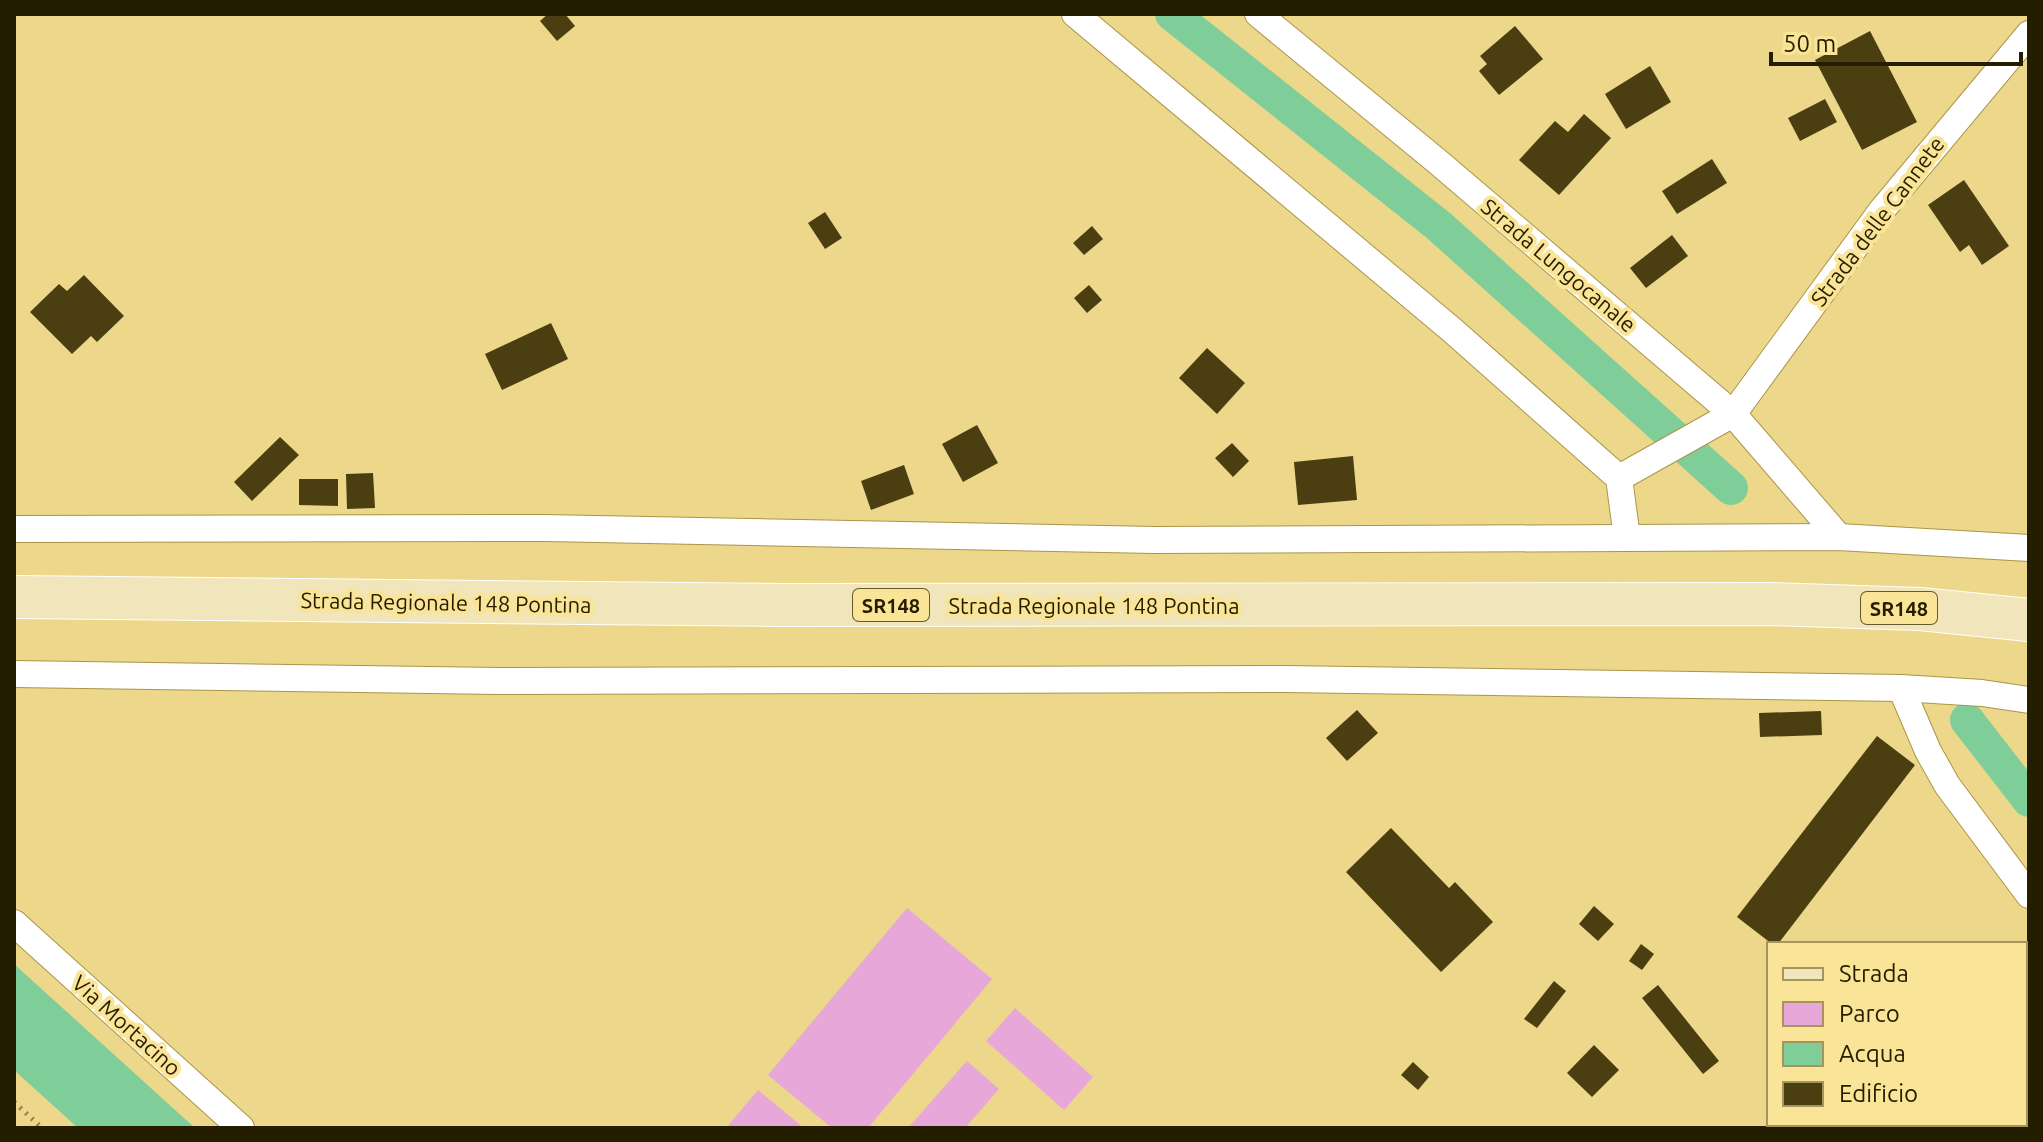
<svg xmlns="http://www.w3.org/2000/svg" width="2043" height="1142" font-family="Ubuntu,sans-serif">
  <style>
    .green { fill: #e7a7d9 }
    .water { fill: #7fce9a }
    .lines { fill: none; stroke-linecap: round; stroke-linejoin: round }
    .canal { stroke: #7fce9a; stroke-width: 34 }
    .building { fill: #4b3f12 }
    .street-casing { stroke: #aa9549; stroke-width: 28 }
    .primary-casing { stroke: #fff; stroke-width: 44 }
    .path { stroke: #90814b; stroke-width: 5; stroke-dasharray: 2 6; stroke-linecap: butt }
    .street { stroke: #fff; stroke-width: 26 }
    .primary { stroke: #f1e5bb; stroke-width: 42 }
    .labels { text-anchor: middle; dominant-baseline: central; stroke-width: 8; stroke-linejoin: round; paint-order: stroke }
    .shield { fill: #fae497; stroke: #65592d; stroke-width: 2 }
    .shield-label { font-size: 20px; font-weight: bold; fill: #251d00 }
    .street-label { font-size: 22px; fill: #251d00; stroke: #fae497 }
  </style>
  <rect width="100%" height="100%" fill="#ecd78a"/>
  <!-- green -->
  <g class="green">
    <polygon points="907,908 992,979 868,1128 832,1128 768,1075"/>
    <polygon points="1015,1008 1093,1077 1064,1110 986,1041"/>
    <polygon points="967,1061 999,1089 965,1128 908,1128"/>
    <polygon points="758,1090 804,1128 726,1128"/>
  </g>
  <!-- water -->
  <polygon class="water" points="14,964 195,1128 78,1128 14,1070"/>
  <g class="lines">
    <!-- canal -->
    <g class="canal">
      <polyline points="1172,14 1439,226 1731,488"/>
      <polyline points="1967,720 2029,800"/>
    </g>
  </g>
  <!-- building -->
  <g class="building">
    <polygon points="548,14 565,14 575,26 557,41 540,21"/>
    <polygon points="1515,26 1543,59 1499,95 1479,71 1487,64 1480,56"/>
    <polygon points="1870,31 1917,122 1862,150 1815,60"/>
    <polygon points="1650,66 1671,102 1626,129 1605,94"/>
    <polygon points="1825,99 1837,122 1800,141 1788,118"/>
    <polygon points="1584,114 1611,138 1559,195 1519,160 1555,121 1568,132"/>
    <polygon points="1712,159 1727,183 1677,214 1662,191"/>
    <polygon points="1964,180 2009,246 1982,265 1969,245 1960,252 1928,205"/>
    <polygon points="825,212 842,238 825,249 808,223"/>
    <polygon points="1092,226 1103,239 1084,255 1073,243"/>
    <polygon points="1672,235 1688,256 1646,288 1630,268"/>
    <polygon points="84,275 124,316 97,342 91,336 72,354 30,312 59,284 67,291"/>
    <polygon points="1089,285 1102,300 1087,313 1074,298"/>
    <polygon points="551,323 568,359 502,390 485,354"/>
    <polygon points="1207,348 1245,383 1217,414 1179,378"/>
    <polygon points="977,425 998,463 963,482 942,444"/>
    <polygon points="280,437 299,455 252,501 234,482"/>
    <polygon points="1232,443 1249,461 1233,477 1215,458"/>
    <polygon points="1353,456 1357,500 1298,505 1294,462"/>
    <polygon points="904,465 914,494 871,510 861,481"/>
    <polygon points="373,473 375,508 347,509 346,474"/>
    <polygon points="299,479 338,479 338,506 299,505"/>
    <polygon points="1357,710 1378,733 1347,761 1326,738"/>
    <polygon points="1821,711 1822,735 1760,737 1759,713"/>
    <polygon points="1877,736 1915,765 1778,944 1772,944 1737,917"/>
    <polygon points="1391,828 1449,888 1455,882 1493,922 1441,972 1346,872"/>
    <polygon points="1594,906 1614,924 1598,941 1579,924"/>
    <polygon points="1641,944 1654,954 1642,970 1629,961"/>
    <polygon points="1554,981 1566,991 1537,1028 1524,1019"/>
    <polygon points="1658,985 1719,1061 1703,1074 1642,998"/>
    <polygon points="1594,1045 1619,1070 1592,1097 1567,1073"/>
    <polygon points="1413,1062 1429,1077 1418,1090 1401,1075"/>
    <polygon points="1789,1124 1855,1124 1859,1128 1784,1128"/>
  </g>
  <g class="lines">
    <defs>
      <g id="street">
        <polyline points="1075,14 1452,330 1619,478 1627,538"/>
        <polyline points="1258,14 1438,162 1733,414 1839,537"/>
        <polyline points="1619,478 1733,414 1882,210 2029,34"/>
        <polyline points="14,529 544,528 1154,540 1839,537 2029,548"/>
        <polyline points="14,674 499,681 1285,679 1901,688 1982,693 2029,700"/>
        <polyline points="1901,688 1928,751 1947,785 2029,895"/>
        <polyline points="14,923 241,1128"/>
      </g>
      <polyline id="primary" points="14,597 781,605 1769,604 1920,609 2029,620"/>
    </defs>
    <!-- street casing -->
    <use href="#street" class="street-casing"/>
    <!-- primary casing -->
    <use href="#primary" class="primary-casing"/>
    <!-- path -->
    <polyline class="path" points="14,1102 42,1128"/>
    <!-- street -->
    <use href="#street" class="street"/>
    <!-- primary -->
    <use href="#primary" class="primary"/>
  </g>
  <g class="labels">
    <!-- shield labels -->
    <g class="shield">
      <rect x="853" y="589" width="76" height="32" rx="6"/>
      <rect x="1861" y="592" width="76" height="32" rx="6"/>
    </g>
    <g class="shield-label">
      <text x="891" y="605">SR148</text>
      <text x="1899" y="608">SR148</text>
    </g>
    <!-- street labels -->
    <g class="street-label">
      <text transform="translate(1877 221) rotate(-53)">Strada delle Cannete</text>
      <text transform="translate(1559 265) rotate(40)">Strada Lungocanale</text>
      <text transform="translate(446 602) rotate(1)">Strada Regionale 148 Pontina</text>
      <text x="1094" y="605">Strada Regionale 148 Pontina</text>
      <text transform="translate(127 1025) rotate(42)">Via Mortacino</text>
    </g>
  </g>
  <!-- border -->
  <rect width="2043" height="1142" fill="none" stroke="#251d00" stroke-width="32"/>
  <!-- legend -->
  <rect x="1767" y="942" width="260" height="184" fill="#fae497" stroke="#a5945b" stroke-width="2"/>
  <rect x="1783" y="968" width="40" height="12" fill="#f1e5bb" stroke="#a5945b" stroke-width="2"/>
  <text x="1839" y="982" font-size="24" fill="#251d00">Strada</text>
  <rect x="1783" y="1002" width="40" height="24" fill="#e7a7d9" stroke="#a5945b" stroke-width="2"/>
  <text x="1839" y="1022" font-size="24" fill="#251d00">Parco</text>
  <rect x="1783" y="1042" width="40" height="24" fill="#7fce9a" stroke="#a5945b" stroke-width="2"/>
  <text x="1839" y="1062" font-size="24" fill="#251d00">Acqua</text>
  <rect x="1783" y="1082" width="40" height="24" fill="#4b3f12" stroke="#a5945b" stroke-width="2"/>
  <text x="1839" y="1102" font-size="24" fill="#251d00">Edificio</text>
  <!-- scale -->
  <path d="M1771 52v12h250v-12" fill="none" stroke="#251d00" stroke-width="4"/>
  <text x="1783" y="52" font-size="24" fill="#251d00" stroke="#fae497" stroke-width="6" paint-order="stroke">50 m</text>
</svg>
